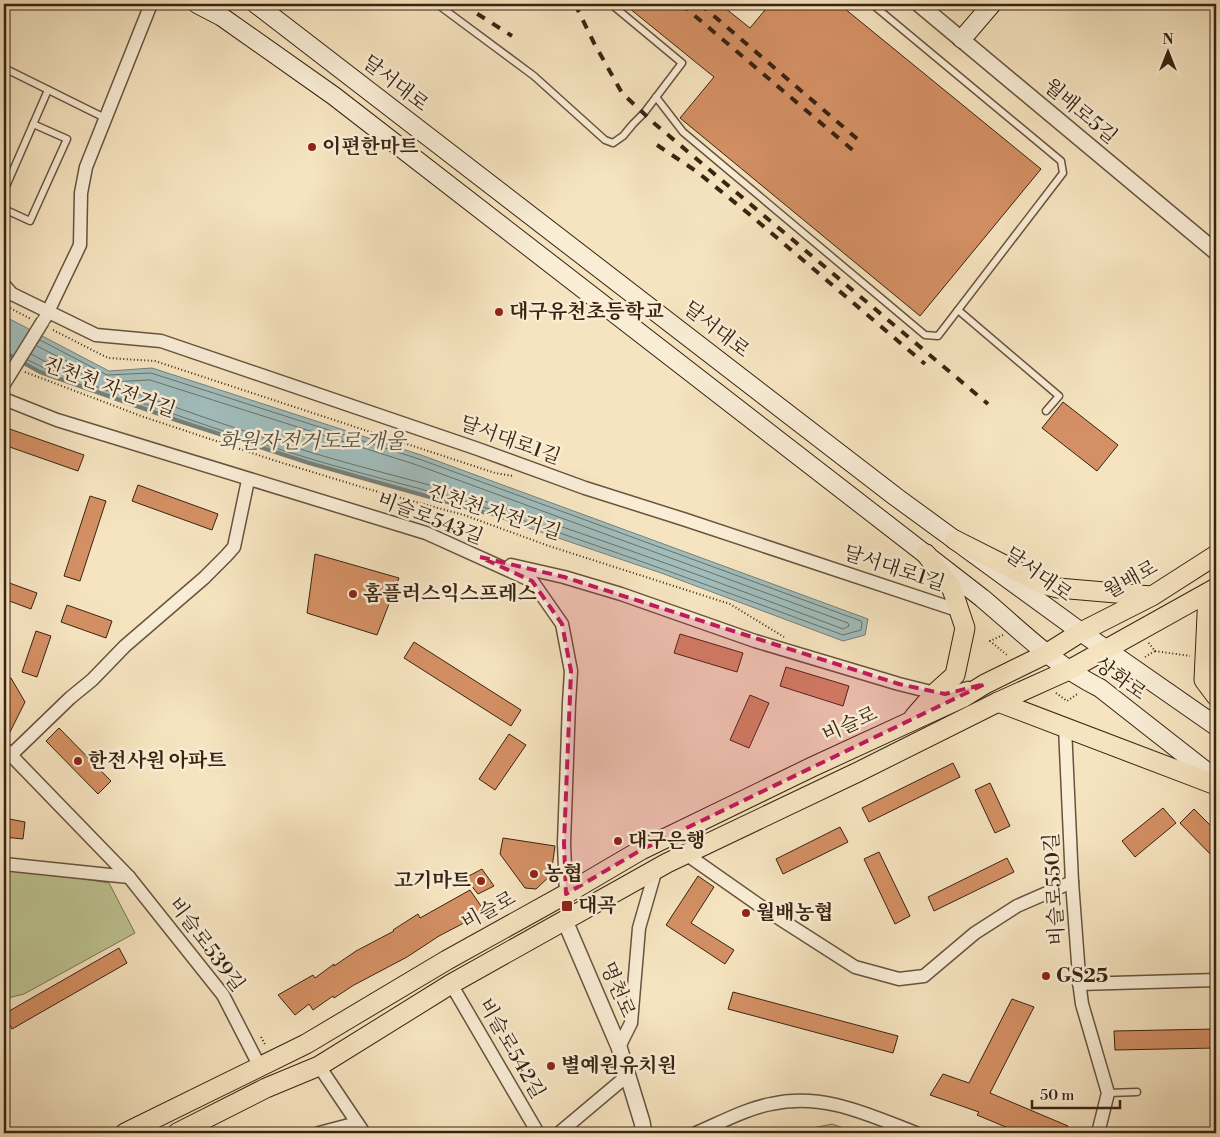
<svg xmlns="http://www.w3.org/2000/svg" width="1220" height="1137" font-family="'Libre Bodoni','Noto Serif KR',serif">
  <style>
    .green { fill: #bdc492; stroke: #7b7452 }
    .water { fill: #a0bcbb; stroke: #777f77 }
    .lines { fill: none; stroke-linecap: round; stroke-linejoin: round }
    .shore { stroke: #6c7066; stroke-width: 1 }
    .stream { stroke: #777f77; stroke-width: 4 }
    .building { fill: #d49064; stroke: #392311 }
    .service-casing { stroke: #68533d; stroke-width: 9 }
    .minor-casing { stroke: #68533d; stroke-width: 15 }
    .tertiary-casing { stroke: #68533d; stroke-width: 18 }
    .secondary-casing { stroke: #392311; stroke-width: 20 }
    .primary-casing { stroke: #392311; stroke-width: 21 }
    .path { stroke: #392311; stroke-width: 2; stroke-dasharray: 1 2.5; stroke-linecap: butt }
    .service { stroke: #f9edd6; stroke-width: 6 }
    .minor { stroke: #f9edd6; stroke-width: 12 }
    .tertiary { stroke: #f9edd6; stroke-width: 15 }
    .secondary { stroke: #f9edd6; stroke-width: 18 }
    .primary { stroke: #f6e4c0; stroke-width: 19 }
    .rail { stroke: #392311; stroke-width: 4; stroke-dasharray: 9 9; stroke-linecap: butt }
    .minor-bridge-casing { stroke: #68533d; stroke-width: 15; stroke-linecap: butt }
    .minor-bridge { stroke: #f9edd6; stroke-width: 12 }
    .marked { fill: #c2185b; fill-opacity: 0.2; stroke: #c2185b; stroke-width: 4; stroke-dasharray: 10 6; stroke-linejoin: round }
    .poi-dot { fill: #8f2418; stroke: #f9edd6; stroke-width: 2 }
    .labels { text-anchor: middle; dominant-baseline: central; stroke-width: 5; stroke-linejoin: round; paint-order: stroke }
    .street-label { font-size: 20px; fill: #392311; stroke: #f9edd6 }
    .poi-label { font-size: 20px; font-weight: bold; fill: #392311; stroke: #f9edd6; text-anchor: start }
    .water-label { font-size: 21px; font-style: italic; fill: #585144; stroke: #f9edd6 }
  </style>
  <rect width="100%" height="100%" fill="#f6e4c0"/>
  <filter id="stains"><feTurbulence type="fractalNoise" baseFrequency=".004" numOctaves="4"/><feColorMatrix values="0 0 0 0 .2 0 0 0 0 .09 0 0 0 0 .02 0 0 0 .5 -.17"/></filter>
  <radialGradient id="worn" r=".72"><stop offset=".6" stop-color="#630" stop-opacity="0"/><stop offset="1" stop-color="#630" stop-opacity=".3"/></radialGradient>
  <!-- green -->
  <g class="green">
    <polygon points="4,866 109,883 135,933 24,994 4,999"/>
    <polygon points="832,1124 859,1133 788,1133"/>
  </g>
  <!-- water -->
  <polygon class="water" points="4,316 109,371 152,368 421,455 868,619 865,635 843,641 664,574 482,512 443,500 309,463 179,421 40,372 4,352"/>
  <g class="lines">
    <!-- shore -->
    <g class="shore">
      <polyline points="31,354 44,361 80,374 83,373 82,369 37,346"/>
      <path d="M 28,360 L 42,367 C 131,399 221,432 311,459 C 368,476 426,489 483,507 C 604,547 724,591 843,635 L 861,630 L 862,623 L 861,621 L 419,459 L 151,373 L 107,375 L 40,340"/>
      <path d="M 150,380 L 417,465 L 848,623 L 849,626 L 843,629 C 724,584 605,540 484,501 C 427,483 369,470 313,453 C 246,433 181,409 115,386 L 114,384 L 116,382 Z"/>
    </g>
    <!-- stream -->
    <polyline class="stream" points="4,352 40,372 179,421 309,463 486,513"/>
  </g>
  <!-- building -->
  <g class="building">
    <polygon points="624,4 720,4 750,28 770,4 839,4 1041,169 920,316 680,118 714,77"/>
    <polygon points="1063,402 1118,445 1097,471 1042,428"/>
    <polygon points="4,427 84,455 78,471 4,445"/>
    <polygon points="138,485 218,514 212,530 132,501"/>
    <polygon points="90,496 106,501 80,581 64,576"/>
    <polygon points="315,554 399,578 377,635 307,613"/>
    <polygon points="4,581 37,593 31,609 4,599"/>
    <polygon points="67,605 112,621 106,638 61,622"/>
    <polygon points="36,631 51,636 37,677 22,672"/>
    <polygon points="680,634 743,653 737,672 674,653"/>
    <polygon points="414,642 521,710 511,726 404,658"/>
    <polygon points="786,667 849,686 843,706 780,686"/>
    <polygon points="4,677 11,678 25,702 6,740 4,740"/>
    <polygon points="750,695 769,703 749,748 730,740"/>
    <polygon points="59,728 111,781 98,794 46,741"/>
    <polygon points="509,734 526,745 495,790 479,779"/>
    <polygon points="953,763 960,777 869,822 862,808"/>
    <polygon points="990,783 1010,826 995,833 975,790"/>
    <polygon points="1163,808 1176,823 1135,857 1122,841"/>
    <polygon points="1194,809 1216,831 1216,860 1180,823"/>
    <polygon points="4,818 25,822 23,839 4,837"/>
    <polygon points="840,827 848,842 783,874 776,859"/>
    <polygon points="503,838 555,846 551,875 536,889 525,888 500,854"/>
    <polygon points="879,852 910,916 895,924 864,859"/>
    <polygon points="1007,858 1014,872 934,911 928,897"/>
    <polygon points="482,869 494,886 478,894 465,878"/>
    <polygon points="698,876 714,887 691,923 734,950 725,964 666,925"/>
    <polygon points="470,890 485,912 439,936 407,957 354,985 334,998 333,996 313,1010 309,1004 295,1015 278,995 313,975 315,978 334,964 334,966 356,951 394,931 393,930 418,914 420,918"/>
    <polygon points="119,948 127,963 12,1029 4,1014"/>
    <polygon points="733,992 898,1036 893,1053 728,1009"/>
    <polygon points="1012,999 1034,1007 990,1093 1068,1126 1064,1133 1020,1133 977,1115 979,1112 930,1095 943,1074 969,1083"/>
    <polygon points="1216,1029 1216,1048 1115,1050 1114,1031"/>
  </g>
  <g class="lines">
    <defs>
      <g id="service">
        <polyline points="437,4 534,76 605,140 613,143 623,136 633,124 644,113 682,63 611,4"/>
        <polyline points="4,68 105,118"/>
        <polyline points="656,97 683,132 925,335 938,336 1063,173 1061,161 872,4"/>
        <polyline points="4,191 48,90"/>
        <polyline points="4,209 30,221 67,139 33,124"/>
        <polyline points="958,310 1059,396 1046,411"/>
        <polyline points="1108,1093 1137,1092"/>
      </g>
      <g id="minor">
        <polyline points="4,285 12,294 96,335 161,341 475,448 585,488 683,519 960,611"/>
        <polyline points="45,318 80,245 81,193 86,167 151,4"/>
        <polyline points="4,399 57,420 426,533 532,581 562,624 571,671 569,703 564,843 566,894"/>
        <polyline points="511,565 564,577 621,594 755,641 899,684 935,693 945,694 968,688"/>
        <polyline points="1065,727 1072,882 1080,989 1082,1004 1108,1093 1098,1133"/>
        <polyline points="4,748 129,877 223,995 260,1067"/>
        <polyline points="11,755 70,698 92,680 125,646 204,578 226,556 234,547 247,485"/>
        <polyline points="686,854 766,910 855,967 899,979 924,976 975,933 1017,906 1072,882"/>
        <polyline points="4,864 129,877"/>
        <polyline points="451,984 538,1133"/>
        <polyline points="1079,984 1216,980"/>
        <polyline points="619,1047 631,1023 639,928 656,869"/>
        <polyline points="319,1066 364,1133"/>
        <polyline points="319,1133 357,1123"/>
        <polyline points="559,1133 628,1075"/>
        <path d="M 696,1133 C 720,1123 745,1109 771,1104 C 823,1092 869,1115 916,1133"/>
      </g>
      <g id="tertiary">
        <polyline points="919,4 1216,252"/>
        <polyline points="565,921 619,1047 642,1122 644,1133"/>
      </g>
      <g id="secondary">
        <path d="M 197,4 L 222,17 L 334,96 L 982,598 C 1020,630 1055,666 1100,688 L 1216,779"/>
        <polyline points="256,4 896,497 1081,632 1216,726"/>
        <polyline points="962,39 992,4"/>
      </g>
      <g id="primary">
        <polyline points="955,540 1042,584 1058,588 1151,596"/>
        <polyline points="1208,593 1204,680 1216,696"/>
        <polyline points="998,702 1216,785"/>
        <polyline points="914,717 935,693 955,675 965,628 952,589 926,554"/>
        <polyline points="125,1133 306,1044 447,960 566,894 641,850 812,767 964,697 985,684 1046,654 1081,632 1152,596 1216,555"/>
        <polyline points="177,1133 266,1088 319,1066 451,984 667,863 858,772 998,702 1069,670 1216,588"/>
      </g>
    </defs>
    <!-- service casing -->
    <use href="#service" class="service-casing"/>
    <!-- minor casing -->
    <use href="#minor" class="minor-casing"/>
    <!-- tertiary casing -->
    <use href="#tertiary" class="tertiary-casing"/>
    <!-- secondary casing -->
    <use href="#secondary" class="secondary-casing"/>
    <!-- primary casing -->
    <use href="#primary" class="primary-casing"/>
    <!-- path -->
    <g class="path">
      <polyline points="4,305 31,319"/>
      <polyline points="53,330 108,358 155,361 495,473 513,476"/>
      <polyline points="25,372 141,416 273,460 368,489 464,515 549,546 730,604 784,637"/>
      <polyline points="1003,635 990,641 1007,655"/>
      <polyline points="1155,651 1190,656"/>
      <polyline points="1145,657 1155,651 1148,642"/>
      <polyline points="1056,693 1067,701 1079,693"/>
      <polyline points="261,1037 266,1046"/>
    </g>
    <!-- service -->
    <use href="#service" class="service"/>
    <!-- minor -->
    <use href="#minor" class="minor"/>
    <!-- tertiary -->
    <use href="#tertiary" class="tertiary"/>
    <!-- secondary -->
    <use href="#secondary" class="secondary"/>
    <!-- primary -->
    <use href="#primary" class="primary"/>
    <!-- rail -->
    <g class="rail">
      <polyline points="462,4 512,36"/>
      <polyline points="499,4 502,7"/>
      <polyline points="575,4 594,43 622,93 655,124 988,404"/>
      <polyline points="681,4 855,152"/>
      <polyline points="700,4 862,143"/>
      <polyline points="657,145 696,171 749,214 925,364"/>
    </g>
    <defs>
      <polyline id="minor-bridge" points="4,384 43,321"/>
    </defs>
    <!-- minor-bridge casing -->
    <use href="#minor-bridge" class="minor-bridge-casing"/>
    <!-- minor-bridge -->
    <use href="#minor-bridge" class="minor-bridge"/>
  </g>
  <!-- marked area -->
  <path class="marked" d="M 480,557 L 564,577 L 899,684 L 945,694 L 985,684 L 641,850 L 566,894 L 564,843 L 571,671 L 562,624 L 532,581 Z"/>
  <!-- markers -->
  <g class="poi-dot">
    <circle cx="312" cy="147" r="5"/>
    <circle cx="499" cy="312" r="5"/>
    <circle cx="353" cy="594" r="5"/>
    <circle cx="78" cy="761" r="5"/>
    <circle cx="618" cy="841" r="5"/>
    <circle cx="534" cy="874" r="5"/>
    <circle cx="481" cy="881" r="5"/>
    <rect x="561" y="900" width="12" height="12" rx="2.5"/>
    <circle cx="746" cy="913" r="5"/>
    <circle cx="1046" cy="976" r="5"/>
    <circle cx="551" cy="1066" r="5"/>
  </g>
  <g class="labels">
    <!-- street labels -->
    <g class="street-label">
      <text transform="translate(395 84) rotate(38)">달서대로</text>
      <text transform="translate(1080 112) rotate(40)">월배로5길</text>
      <text transform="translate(716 330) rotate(38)">달서대로</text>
      <text transform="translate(109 388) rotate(20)">진천천 자전거길</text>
      <text transform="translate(510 441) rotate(20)">달서대로1길</text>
      <text transform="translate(494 513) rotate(18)">진천천 자전거길</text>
      <text transform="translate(430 519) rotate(21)">비슬로543길</text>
      <text transform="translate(894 569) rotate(18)">달서대로1길</text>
      <text transform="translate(1038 575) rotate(36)">달서대로</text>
      <text transform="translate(1131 580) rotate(-29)">월배로</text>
      <text transform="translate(1120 679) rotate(36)">상화로</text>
      <text transform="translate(850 725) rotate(-24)">비슬로</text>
      <text transform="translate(1055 889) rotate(-93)">비슬로550길</text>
      <text transform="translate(489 911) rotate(-29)">비슬로</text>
      <text transform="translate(206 945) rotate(53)">비슬로539길</text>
      <text transform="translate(617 990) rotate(67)">명천로</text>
      <text transform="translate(511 1049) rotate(60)">비슬로542길</text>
    </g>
    <!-- poi labels -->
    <g class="poi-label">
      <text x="322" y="147">이편한마트</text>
      <text x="509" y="312">대구유천초등학교</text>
      <text x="363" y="594">홈플러스익스프레스</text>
      <text x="88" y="761">한전사원 아파트</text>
      <text x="628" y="841">대구은행</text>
      <text x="544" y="874">농협</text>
      <text x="471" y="881" text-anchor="end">고기마트</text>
      <text x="578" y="906">대곡</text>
      <text x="756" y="913">월배농협</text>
      <text x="1056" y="976">GS25</text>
      <text x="561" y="1066">별예원유치원</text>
    </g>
    <!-- water labels -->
    <g class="water-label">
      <text x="312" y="442">화원자전거도로 개울</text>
    </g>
  </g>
  <!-- margin -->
  <rect width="1220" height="1137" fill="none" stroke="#f6e4c0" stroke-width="20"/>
  <rect x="5" y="5" width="1210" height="1127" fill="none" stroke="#392311" stroke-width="2.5"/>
  <rect x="10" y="10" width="1200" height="1117" fill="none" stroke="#392311"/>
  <!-- north arrow -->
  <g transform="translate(1168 52)" stroke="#f9edd6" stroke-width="4" paint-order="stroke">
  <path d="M0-4L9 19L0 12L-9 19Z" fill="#392311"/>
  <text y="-8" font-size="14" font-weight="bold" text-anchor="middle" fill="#392311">N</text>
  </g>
  <!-- scale -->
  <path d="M1032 1100v8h88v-8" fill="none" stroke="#392311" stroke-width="2.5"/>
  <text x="1040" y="1100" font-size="15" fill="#392311" stroke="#f9edd6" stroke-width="4" paint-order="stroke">50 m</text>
  <rect width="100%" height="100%" filter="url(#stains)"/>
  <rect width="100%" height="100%" fill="url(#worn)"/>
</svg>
